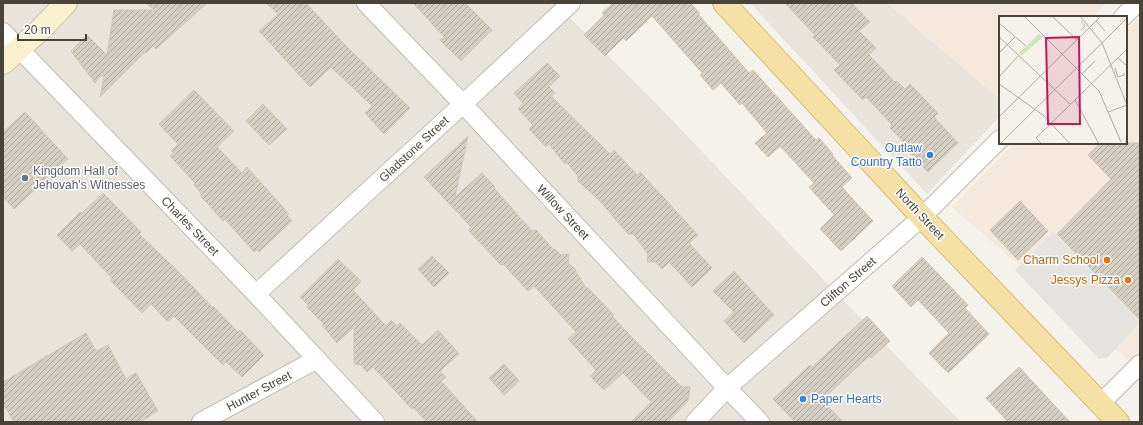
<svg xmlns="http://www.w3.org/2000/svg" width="1143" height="425" font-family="Arial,sans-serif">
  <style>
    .residential { fill: #e8e4db }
    .commercial { fill: #f4e9da }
    .parking { fill: #e4e3e0 }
    .building { fill: url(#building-hatch); stroke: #d0c6b7 }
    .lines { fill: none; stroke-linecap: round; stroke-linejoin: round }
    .street-casing { stroke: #c0bab0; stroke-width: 20 }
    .secondary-casing { stroke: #d0c4a0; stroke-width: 24 }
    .primary-casing { stroke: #dabd75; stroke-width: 24 }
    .street { stroke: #fff; stroke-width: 18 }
    .secondary { stroke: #faf1d1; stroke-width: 22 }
    .primary { stroke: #f5e0a5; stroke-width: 22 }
    .shop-dot { fill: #3f7fe0; stroke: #fff; stroke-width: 1.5 }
    .worship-dot { fill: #6b7280; stroke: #fff; stroke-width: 1.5 }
    .food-dot { fill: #e8710a; stroke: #fff; stroke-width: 1.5 }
    .labels { text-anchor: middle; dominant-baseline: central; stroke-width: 3; stroke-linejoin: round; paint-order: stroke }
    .shop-label { font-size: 12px; fill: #366cbe; stroke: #fff; text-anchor: end }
    .street-label { font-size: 12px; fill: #49433a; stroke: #fff }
    .worship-label { font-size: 12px; fill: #5b616d; stroke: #fff; text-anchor: start }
    .food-label { font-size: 12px; fill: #c56008; stroke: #fff; text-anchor: end }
    .inset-road { fill: none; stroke: #b0aca5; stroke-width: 1 }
    .view { fill: #c2185b; fill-opacity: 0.15; stroke: #c2185b; stroke-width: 2 }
    .inset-edge { fill: none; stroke: #49433a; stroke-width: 2 }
  </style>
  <defs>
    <pattern id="building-hatch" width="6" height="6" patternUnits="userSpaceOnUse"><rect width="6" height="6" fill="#d5cec3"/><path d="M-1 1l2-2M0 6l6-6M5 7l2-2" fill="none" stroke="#afa99f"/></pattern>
  </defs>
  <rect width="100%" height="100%" fill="#f5f2ec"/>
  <!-- residential -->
  <g class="residential">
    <polygon points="3,3 555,3 651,98 903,363 961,422 3,422"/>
    <polygon points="750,3 887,3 1000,99 1000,116 927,194"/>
  </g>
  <!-- commercial -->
  <g class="commercial">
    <polygon points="887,3 1106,3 1092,17 1000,17 1000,99"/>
    <polygon points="1140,16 1140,371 952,207 1015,143 1126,143 1126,30"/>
  </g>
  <!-- parking -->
  <polygon class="parking" points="1053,232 1140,322 1107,358 1099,359 1015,270"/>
  <!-- building -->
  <g class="building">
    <polygon points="146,3 207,3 156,49 153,46 146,53 145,52 100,97 104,77 101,75 95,83 71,51 87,35 107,55 114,10 154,10"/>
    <polygon points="266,3 306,3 345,45 410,108 384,134 365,113 372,106 331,67 310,87 259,31 278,14"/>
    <polygon points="413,3 465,3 492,30 461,61 440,40 444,37"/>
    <polygon points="613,3 690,3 700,13 698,14 749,73 753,70 816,140 819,138 833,154 832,155 852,178 842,187 873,221 841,251 820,229 834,215 809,187 814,183 780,146 768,157 755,143 767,133 742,103 740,105 721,83 713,90 700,75 702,73 652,16 626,41 623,38 605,56 584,35 604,15 602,13"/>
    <polygon points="785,3 852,3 870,22 859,31 876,48 869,55 895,82 897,81 905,89 910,84 938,113 934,117 958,143 928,172 906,149 909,147 890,128 892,125 866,97 863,100 834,70 840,65 813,37 815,35"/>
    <polygon points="547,63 560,76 549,87 555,93 551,96 610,154 614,150 637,175 640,172 698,235 689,243 712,268 692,287 669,262 662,269 655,262 647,262 648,254 633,234 628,234 600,201 578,181 578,176 567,163 564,163 549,144 546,147 529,129 533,125 518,109 523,103 514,93"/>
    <polygon points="194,90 234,131 217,147 242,173 247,167 289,214 287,215 292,221 259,252 257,250 254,252 225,219 223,221 209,205 201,197 201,193 194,185 195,183 170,156 174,153 171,151 178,144 159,124"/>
    <polygon points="263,104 287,129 269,145 246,121"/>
    <polygon points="25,112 68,159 14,209 3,197 3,132"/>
    <polygon points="468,136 455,197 482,173 495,187 494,188 532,231 536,230 554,250 555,249 561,255 569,254 568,263 574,268 586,288 588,288 614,315 612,316 625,330 682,387 690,387 688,401 668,422 631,422 651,402 623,373 604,390 590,376 596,370 568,339 576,332 534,286 528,291 503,264 501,265 468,230 471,227 424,177"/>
    <polygon points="1100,143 1140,143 1140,320 1057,234 1111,179 1088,155"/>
    <polygon points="103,193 141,232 139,234 181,274 212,307 213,306 238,332 240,330 264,355 242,377 226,362 223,365 174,316 168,322 151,304 142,313 110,280 112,278 80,244 72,251 57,235 80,212 82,213"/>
    <polygon points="1020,201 1048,231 1018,260 990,230"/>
    <polygon points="432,256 449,273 434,287 418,269"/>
    <polygon points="922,257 968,305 965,308 989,334 948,373 929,353 949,333 918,300 911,307 892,286"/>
    <polygon points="338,259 361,281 353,290 386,326 391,320 397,326 400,323 422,345 438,330 459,354 440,371 446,377 441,381 478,422 427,422 413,407 412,409 373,367 367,372 361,365 354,364 354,327 337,343 322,325 324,324 307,307 309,306 300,297"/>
    <polygon points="734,271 774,315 744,343 724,321 734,312 713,291"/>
    <polygon points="867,316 890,341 871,358 869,356 822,400 843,422 795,422 773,399 810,365 812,367"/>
    <polygon points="86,333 96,351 108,345 126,379 136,373 158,411 140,422 14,422 3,403 3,382"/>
    <polygon points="504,364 519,381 504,395 489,378"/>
    <polygon points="1019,367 1070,422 1008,422 986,398"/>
  </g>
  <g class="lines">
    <defs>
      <g id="street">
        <polyline points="366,3 463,104 727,388 760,422"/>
        <polyline points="1123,17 1137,3"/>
        <polyline points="3,32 256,294 375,422"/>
        <polyline points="256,294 463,104 571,3"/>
        <polyline points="1100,404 1140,364"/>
        <polyline points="201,422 317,359"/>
        <polyline points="695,422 727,388 922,217 1000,139"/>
      </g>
      <polyline id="secondary" points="3,63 39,31 66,3"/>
      <polyline id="primary" points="724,3 922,217 1118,422"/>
    </defs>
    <!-- street casing -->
    <use href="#street" class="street-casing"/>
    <!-- secondary casing -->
    <use href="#secondary" class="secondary-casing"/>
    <!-- primary casing -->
    <use href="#primary" class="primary-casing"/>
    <!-- street -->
    <use href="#street" class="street"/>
    <!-- secondary -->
    <use href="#secondary" class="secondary"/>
    <!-- primary -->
    <use href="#primary" class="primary"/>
  </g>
  <!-- markers -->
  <g class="shop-dot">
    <circle cx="930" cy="155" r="4"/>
    <circle cx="803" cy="399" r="4"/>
  </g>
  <circle class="worship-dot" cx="25" cy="178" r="4"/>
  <g class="food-dot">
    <circle cx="1107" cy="260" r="4"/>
    <circle cx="1128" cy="280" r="4"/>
  </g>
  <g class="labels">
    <!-- shop labels -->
    <g class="shop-label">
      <text x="922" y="148">Outlaw<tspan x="922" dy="14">Country Tatto</tspan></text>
      <text x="811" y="399" text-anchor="start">Paper Hearts</text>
    </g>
    <!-- street labels -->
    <g class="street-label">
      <text transform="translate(414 149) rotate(-43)">Gladstone Street</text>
      <text transform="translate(563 212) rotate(47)">Willow Street</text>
      <text transform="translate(920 214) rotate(47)">North Street</text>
      <text transform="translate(190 226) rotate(46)">Charles Street</text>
      <text transform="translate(848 282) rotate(-41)">Clifton Street</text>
      <text transform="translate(259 391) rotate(-28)">Hunter Street</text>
    </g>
    <!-- worship labels -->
    <g class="worship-label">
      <text x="33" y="171">Kingdom Hall of<tspan x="33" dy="14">Jehovah's Witnesses</tspan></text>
    </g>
    <!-- food labels -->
    <g class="food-label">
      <text x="1099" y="260">Charm School</text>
      <text x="1120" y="280">Jessys Pizza</text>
    </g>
  </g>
  <!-- overview -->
  <g transform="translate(999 16)">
    <rect width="128" height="128" fill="#f5f2ec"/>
    <path d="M 40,18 L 44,21 L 22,40 L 20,37 Z" fill="#d1e5ba"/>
    <path class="inset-road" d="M 25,0 L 100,75 L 122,126M 53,0 L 78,24M 81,0 L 103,27 L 128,89M 82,5 L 86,10 L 82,14M 97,5 L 106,15M 0,7 L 27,30M 0,21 L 71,88M 0,37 L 16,21M 119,42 L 128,50M 116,52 L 119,61 L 125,59 L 124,57M 83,58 L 96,45M 0,61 L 20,39M 0,68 L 44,99 L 71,128M 76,84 L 100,128M 109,96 L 128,89M 0,101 L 102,0M 1,128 L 128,2M 43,128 L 37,122 L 128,33"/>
    <path class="view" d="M 80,21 L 81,108 L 49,108 L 47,22 Z"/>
    <rect width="128" height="128" class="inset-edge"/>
  </g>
  <!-- border -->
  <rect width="1143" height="425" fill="none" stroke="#49433a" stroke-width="8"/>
  <!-- scale -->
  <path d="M18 34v6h68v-6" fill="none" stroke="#49433a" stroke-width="2"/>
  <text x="24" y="34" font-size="12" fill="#49433a" stroke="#ffffff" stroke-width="3" paint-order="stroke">20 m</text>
</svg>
